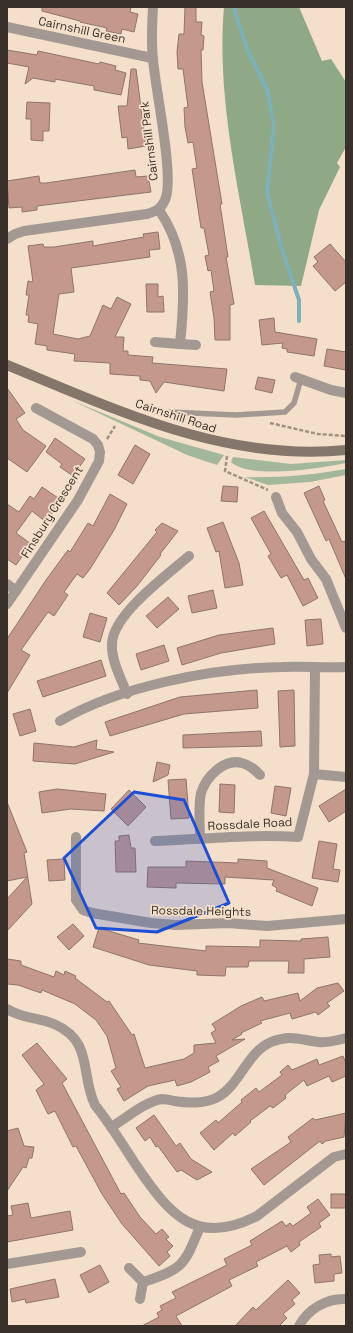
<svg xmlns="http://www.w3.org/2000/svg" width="353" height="1333" font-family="'Space Grotesk',sans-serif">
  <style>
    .green { fill: #a3b79c }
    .forest { fill: #8fa886 }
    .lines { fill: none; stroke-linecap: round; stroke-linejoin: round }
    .stream { stroke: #7db0b9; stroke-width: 4 }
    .building { fill: #c4998c; stroke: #8e746c }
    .path { stroke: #a09182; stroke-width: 2.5; stroke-dasharray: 4 2; stroke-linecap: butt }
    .lane { stroke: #a39992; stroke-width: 5.5 }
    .street { stroke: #a39992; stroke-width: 10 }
    .secondary { stroke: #84766b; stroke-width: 10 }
    .marked { fill: #1d4ed8; fill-opacity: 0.2; stroke: #1d4ed8; stroke-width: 3; stroke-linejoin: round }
    .labels { text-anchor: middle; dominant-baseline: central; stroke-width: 3.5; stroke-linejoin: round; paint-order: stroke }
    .street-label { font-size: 12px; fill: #393129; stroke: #f4dfca }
  </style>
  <rect width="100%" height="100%" fill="#f4dfca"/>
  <!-- green -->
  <g class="green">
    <polygon points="71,400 160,437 224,455 217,465 187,455"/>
    <path d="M 233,457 L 291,464 L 346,460 L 346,463 C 321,468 250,480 231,462 Z"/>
    <path d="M 346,469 L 346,475 L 310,482 L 268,485 L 245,477 C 279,478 312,475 346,469 Z"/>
  </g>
  <!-- forest -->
  <path class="forest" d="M 224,7 L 299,7 L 322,61 L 331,59 L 346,82 L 346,147 L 337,163 L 340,167 L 319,210 L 301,286 L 255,285 C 240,194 216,99 224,7 Z"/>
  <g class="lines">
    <!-- stream -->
    <polyline class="stream" points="235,7 235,12 248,51 267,89 274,126 267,193 282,249 299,300 299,321"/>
  </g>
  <!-- building -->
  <g class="building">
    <polygon points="42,7 131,7 130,12 138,14 134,32 122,29 121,34 106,31 107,28 80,22 80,21 42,11"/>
    <polygon points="185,7 196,7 196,22 202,22 201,35 204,36 203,50 201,50 202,82 222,204 220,204 228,257 226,257 234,304 230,305 230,340 215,340 214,318 210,292 214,291 211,270 208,271 205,256 209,255 204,228 201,228 192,169 197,168 193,142 188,143 185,127 184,108 188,107 183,69 178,69 177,52 179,34 184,34"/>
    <polygon points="7,50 37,55 38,51 99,64 100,62 116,66 115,70 126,73 121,95 94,90 94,86 55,79 55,82 33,78 25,84 29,67 7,63"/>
    <polygon points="131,69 136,69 146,146 128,149 127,137 122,138 118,106 127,106"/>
    <polygon points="27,102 50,103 49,131 43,131 43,141 31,140 31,119 26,119"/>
    <polygon points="135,170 136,177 148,176 151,192 37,206 37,210 22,212 22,207 9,208 7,181 39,176 40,183 46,183"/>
    <polygon points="158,232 160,249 149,250 150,257 71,268 74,292 59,294 53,334 78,339 90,336 103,305 111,309 117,297 131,304 115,337 124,337 123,351 128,351 128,355 153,357 152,363 227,369 224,391 164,382 156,393 150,381 140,380 140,376 110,374 110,363 74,361 75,354 47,350 47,346 35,344 38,324 28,322 29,315 26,315 29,295 26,295 28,281 33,282 28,246 43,244 44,247 54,247 93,241 93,246 144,237 143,234"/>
    <polygon points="330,244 346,262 346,282 335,291 313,266 318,262 314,257"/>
    <polygon points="146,284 158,284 158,297 163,296 164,312 147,312"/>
    <polygon points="274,318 275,332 317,339 314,356 287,352 287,349 282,348 283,343 262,345 259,320"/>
    <polygon points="327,349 346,352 346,370 324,366"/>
    <polygon points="258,377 275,380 272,393 255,389"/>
    <polygon points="7,388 25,413 16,419 23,430 46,446 27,472 7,458"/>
    <polygon points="55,438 85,459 73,476 60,467 62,464 46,452"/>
    <polygon points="135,445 150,454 133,484 118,475"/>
    <polygon points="223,486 238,487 237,502 221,501"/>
    <polygon points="319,486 325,500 323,501 342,542 346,541 346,579 329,539 326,541 304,493"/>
    <polygon points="42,487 61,500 46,522 32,511 16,533 31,544 16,565 7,559 7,504 19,512 30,496 34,499"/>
    <polygon points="110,494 127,504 114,530 90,569 83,578 77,574 64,592 68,595 54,616 48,612 21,650 30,655 7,693 7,639 46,580 68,550 70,552 88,523 93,526"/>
    <polygon points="264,511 304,580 308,578 318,598 303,606 287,575 281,578 268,556 271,554 251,518"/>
    <polygon points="223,522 239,563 243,585 225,588 219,551 216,552 207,528"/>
    <polygon points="162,523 178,531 160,554 161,555 137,586 119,605 107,593 157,532 155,530"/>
    <polygon points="213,590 217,608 192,613 188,596"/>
    <polygon points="168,597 179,609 157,628 146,616"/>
    <polygon points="90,613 107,618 100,642 83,637"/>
    <polygon points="321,619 323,644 307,646 305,620"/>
    <polygon points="273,628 275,644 221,653 182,665 177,648 219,635"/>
    <polygon points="164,645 169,661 141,670 136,654"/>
    <polygon points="101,660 106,676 43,697 37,681"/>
    <polygon points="257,690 258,708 184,714 110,736 105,722 180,697"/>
    <polygon points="294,690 295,746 280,747 278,691"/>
    <polygon points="30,709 36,731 20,736 13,714"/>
    <polygon points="261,731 262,746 183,748 183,735"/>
    <polygon points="97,740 96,749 114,752 75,764 33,761 34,743 74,747"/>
    <polygon points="157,762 170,765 168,775 153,782"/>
    <polygon points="186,779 189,818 171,819 168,780"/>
    <polygon points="220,784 235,785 234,813 219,812"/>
    <polygon points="275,786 291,788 286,816 271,813"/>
    <polygon points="57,789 106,794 104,811 71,809 42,813 39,792"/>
    <polygon points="346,789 346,811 329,822 319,806"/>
    <polygon points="129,790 146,807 128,826 111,809"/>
    <polygon points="7,802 27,852 24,853 32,904 7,931 7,899 27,877 7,881"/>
    <polygon points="129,835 131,848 135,848 136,872 116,872 115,841 119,841 119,836"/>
    <polygon points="319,841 337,844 333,869 340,870 338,882 312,878"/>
    <polygon points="64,859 65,880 49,881 47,860"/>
    <polygon points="238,859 267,861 267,868 318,888 312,906 276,891 277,888 272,885 274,880 225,877 225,884 176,883 176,888 147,887 148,867 186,867 186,861 238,863"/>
    <polygon points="73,924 84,936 69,950 57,937"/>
    <polygon points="99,928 139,940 138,943 206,951 206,946 260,947 260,940 301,941 301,939 328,937 330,957 304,959 304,973 288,973 289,961 249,961 248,967 226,967 225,976 197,975 197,971 149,965 93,947"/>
    <polygon points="7,959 21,961 21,965 54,977 56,971 64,975 65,971 76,976 75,978 107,1002 109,1001 132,1035 134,1034 145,1068 184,1059 194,1053 194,1045 216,1043 211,1033 216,1030 212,1024 241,1006 262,997 264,1001 298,993 300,1001 317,988 338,983 344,991 327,1003 330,1006 318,1015 316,1012 292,1019 290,1013 260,1021 262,1023 241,1033 242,1034 232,1040 245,1039 216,1056 219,1061 208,1067 210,1072 191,1082 177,1086 175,1080 148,1086 124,1101 117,1089 121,1087 111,1071 116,1068 107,1036 96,1020 75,1004 42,990 41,993 18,985 7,984"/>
    <polygon points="37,1043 67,1079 62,1083 121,1194 124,1193 140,1217 156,1234 162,1229 169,1237 166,1239 173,1246 167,1252 170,1256 159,1266 122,1224 102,1194 76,1146 73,1147 55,1111 48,1114 36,1090 44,1084 22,1055"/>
    <polygon points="343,1056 346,1063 346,1076 332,1082 329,1076 307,1086 304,1080 285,1095 286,1098 273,1108 270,1106 250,1121 251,1122 235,1136 233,1133 214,1150 200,1133 216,1120 218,1123 242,1102 241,1100 256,1088 259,1092 282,1075 280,1072 288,1065 292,1070 317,1059 319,1065"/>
    <polygon points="346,1113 344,1137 326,1141 322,1144 320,1141 264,1185 251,1169 291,1142 288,1137 313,1118 315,1120"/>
    <polygon points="154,1115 176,1146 180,1143 191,1159 212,1172 197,1180 181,1170 177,1172 158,1146 156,1147 150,1137 145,1141 136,1128"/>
    <polygon points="18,1128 24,1146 34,1147 32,1158 29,1158 26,1168 23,1167 7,1191 7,1131"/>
    <rect x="331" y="1194" width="15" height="14"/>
    <polygon points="318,1199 330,1215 319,1223 321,1227 299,1242 300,1245 291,1252 287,1246 256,1262 258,1266 229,1280 232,1286 176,1316 182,1326 142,1326 159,1317 157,1313 162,1310 160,1306 176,1298 172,1292 227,1265 224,1259 252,1245 250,1241 282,1221 286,1226 290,1223 293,1226 311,1213 307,1207"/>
    <polygon points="28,1203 31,1218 70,1211 73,1230 7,1242 7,1216 13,1215 11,1206"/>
    <polygon points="331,1254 331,1257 340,1256 342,1273 334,1274 334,1281 315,1283 313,1265 320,1264 319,1255"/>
    <polygon points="100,1265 109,1282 89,1293 80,1275"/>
    <polygon points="55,1279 59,1297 26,1303 25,1299 12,1302 10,1289"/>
    <polygon points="288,1280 300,1293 292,1300 295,1304 283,1314 287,1318 279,1326 235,1326 253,1307 256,1310"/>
  </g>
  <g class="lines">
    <!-- path -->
    <g class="path">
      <polyline points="270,423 318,434 346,436"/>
      <polyline points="107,439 115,426"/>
      <polyline points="227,456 225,471 268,490"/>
    </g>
    <!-- lane -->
    <polyline class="lane" points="168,412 236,415 285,412 294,403 301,379"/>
    <!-- street -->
    <g class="street">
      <polyline points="7,27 152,58"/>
      <path d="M 7,239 L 15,234 L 24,231 L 147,214 C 156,211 161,209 165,200 C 175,178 155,88 153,59 C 151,42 152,24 153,7"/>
      <path d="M 155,342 L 180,344 C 185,295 188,252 159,210"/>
      <polyline points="180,344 196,345"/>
      <polyline points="295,377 331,390 346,393"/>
      <polyline points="276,497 282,513 297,532 311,559 326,579 346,628"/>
      <polyline points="7,584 16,591"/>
      <polyline points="7,604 78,500 99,461 100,452 98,445 93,439 36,408"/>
      <path d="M 127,694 C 121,678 111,660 112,644 C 112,615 168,574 189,556"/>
      <path d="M 60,721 C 120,686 213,668 282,667 C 304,666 325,668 346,667"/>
      <polyline points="314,774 346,777"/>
      <polyline points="76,837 76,900 83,910 92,913 151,923 176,925 228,923 267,926 346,919"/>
      <path d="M 200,839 C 200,825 198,807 201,793 C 206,777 224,758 242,763 C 250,765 255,770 260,775"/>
      <path d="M 155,841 C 202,839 250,834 298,837 L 314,774 L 315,668"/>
      <path d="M 7,1009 C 23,1019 37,1017 54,1024 C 94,1041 80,1075 95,1105 C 111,1125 124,1147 138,1168 C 170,1215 197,1247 257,1216 L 334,1157 L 346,1154"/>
      <path d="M 111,1127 C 125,1119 146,1101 162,1099 C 166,1099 170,1100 174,1101 C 189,1103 202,1104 216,1098 C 240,1086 246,1053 271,1042 C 290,1034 301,1040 319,1042 C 328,1043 338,1040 346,1038"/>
      <polyline points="7,1264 81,1252"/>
      <path d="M 129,1268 L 143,1282 C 184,1269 184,1265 200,1227"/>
      <polyline points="140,1299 143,1282"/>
      <path d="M 299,1326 C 308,1309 327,1298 346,1299"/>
    </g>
    <!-- secondary -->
    <path class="secondary" d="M 7,365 C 117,410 224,462 346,450"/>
  </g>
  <!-- marked area -->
  <path class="marked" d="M 134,792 L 184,800 L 229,903 L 157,932 L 96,928 L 64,858 Z"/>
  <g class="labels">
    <!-- street labels -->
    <g class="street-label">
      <text transform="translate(82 30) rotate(12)">Cairnshill Green</text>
      <text transform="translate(149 141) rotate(-97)">Cairnshill Park</text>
      <text transform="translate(176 416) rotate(18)">Cairnshill Road</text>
      <text transform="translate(52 512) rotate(-58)">Finsbury Crescent</text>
      <text transform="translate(250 824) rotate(-3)">Rossdale Road</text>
      <text transform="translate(201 911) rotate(1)">Rossdale Heights</text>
    </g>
  </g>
  <!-- border -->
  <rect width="353" height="1333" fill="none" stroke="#393129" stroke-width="16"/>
</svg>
